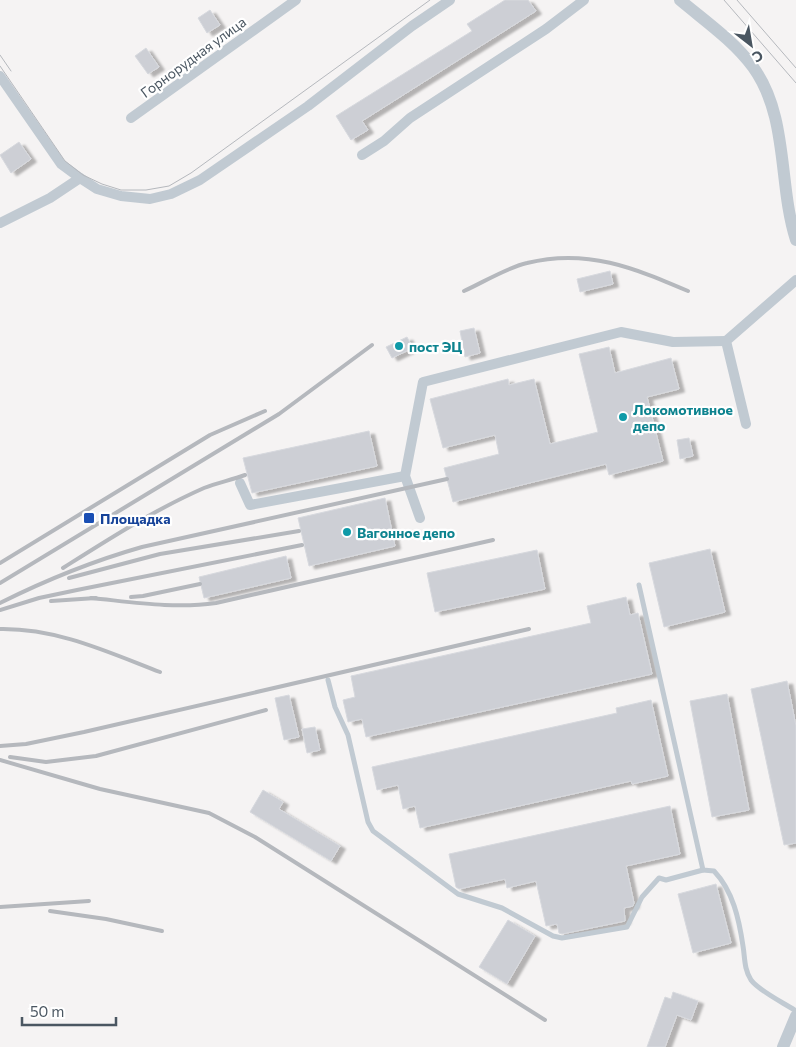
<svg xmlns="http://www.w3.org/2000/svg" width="796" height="1047" font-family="Commissioner,sans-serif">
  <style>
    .building { fill: #cdcfd5; stroke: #d7d9de; filter: url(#shadow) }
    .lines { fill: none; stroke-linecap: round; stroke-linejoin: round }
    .service { stroke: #c1cad2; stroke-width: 5 }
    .minor { stroke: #c1cad2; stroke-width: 10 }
    .tertiary { stroke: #c1cad2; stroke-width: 12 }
    .tram { stroke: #b5b8bd; stroke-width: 1 }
    .rail { stroke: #b5b8bd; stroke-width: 4 }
    .culture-dot { fill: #0f9aa8; stroke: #fff; stroke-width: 2 }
    .transit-dot { fill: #1a4fb4; stroke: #fff; stroke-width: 2 }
    .labels { text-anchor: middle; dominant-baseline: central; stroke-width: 4.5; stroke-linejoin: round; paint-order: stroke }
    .street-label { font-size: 14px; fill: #4a5661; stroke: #fff }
    .culture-label { font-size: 14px; font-weight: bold; fill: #0d838f; stroke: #fff; text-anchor: start }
    .transit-label { font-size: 14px; font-weight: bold; fill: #164399; stroke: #fff; text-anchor: start }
  </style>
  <defs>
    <filter id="shadow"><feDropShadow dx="5.5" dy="3" stdDeviation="1" flood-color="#0004"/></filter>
  </defs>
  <rect width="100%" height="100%" fill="#f5f3f3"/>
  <!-- building -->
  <g class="building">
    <polygon points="505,0 528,0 536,11 362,121 368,130 351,140 336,116 472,31 467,24"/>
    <polygon points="210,10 220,25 207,33 198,18"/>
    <polygon points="146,48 159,67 148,74 135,56"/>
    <polygon points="19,142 31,159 11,173 0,155"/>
    <polygon points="610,271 613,284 580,292 577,279"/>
    <polygon points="474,328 480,353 465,357 460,331"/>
    <polygon points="407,337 413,348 392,358 386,347"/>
    <polygon points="609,347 615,373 671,358 679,389 647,397 663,461 609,475 606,464 453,502 444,468 499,454 495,435 443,448 430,399 508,379 509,385 534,379 550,444 598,432 579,354"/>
    <polygon points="369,431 377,466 252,493 243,458"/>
    <polygon points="689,438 693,456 680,459 677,440"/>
    <polygon points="385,498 395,546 309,566 298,518"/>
    <polygon points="710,549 725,612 664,627 649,563"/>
    <polygon points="537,550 545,589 435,612 427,573"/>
    <polygon points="286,556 291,578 204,598 199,577"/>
    <polygon points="626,597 630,615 638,613 652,674 366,737 362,719 348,722 343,700 355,697 351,676 591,623 587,606"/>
    <polygon points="787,681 796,726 796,843 784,845 751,689"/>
    <polygon points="727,694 749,810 712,817 690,701"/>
    <polygon points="289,695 299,737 284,740 275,698"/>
    <polygon points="651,700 668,776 632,784 631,781 420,828 415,806 403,809 398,785 377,790 372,767 617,713 616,708"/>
    <polygon points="315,727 320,750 307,753 302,729"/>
    <polygon points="263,790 283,802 279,809 340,846 331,861 250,812"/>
    <polygon points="670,806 680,854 626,866 634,903 633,906 624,908 625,921 562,934 559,933 557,924 546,926 536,881 507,888 505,879 459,889 456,887 449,854"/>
    <polygon points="716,884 731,943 693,953 678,894"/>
    <polygon points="508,920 535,936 507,984 479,967"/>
    <polygon points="673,992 698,1001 691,1020 677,1015 665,1047 647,1047 665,997 671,999"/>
  </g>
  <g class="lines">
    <!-- service -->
    <g class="service">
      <path d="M 639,585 L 703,870 L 714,871 C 733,891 739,919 743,946 C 745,958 744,969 751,980 C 759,991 784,1003 796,1011"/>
      <polyline points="328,680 335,707 348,735 368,822 373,831 458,894 502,908 553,936 562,938 627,927 642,897 659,878 666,880 703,870"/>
    </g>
    <!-- minor -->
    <g class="minor">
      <polyline points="0,76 61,164 80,178 97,189 121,196 150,199 171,194 200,180 308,106 412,26 450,0"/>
      <polyline points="131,118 296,0"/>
      <polyline points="362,155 384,141 410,118 546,29 584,0"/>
      <polyline points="0,223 50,198 80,178"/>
      <polyline points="746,424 726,341 796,280"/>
      <polyline points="240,483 250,505 405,476"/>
      <polyline points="420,518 405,476 423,382 621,332 673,342 726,341"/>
    </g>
    <!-- tertiary -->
    <g class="tertiary">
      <path d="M 680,0 C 705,21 734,41 753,67 C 789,117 778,184 796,240"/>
      <polyline points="783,1047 796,1016"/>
    </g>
    <!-- tram -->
    <g class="tram">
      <polyline points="724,0 796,83"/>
      <polyline points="737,0 796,68"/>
      <polyline points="0,55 11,71"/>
      <polyline points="0,66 65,161 83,175 102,184 121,190 146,190 169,186 191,173 430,0"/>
    </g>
    <!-- rail -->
    <g class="rail">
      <path d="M 464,291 C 482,283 508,267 527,263 C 587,248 634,268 688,291"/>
      <polyline points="0,563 210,435 265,411"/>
      <path d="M 63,568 C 109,539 154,510 204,488 C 217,483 231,480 245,475"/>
      <polyline points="69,578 160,554 299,531"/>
      <polyline points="0,583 279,414 372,345"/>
      <polyline points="131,597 143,596 200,584"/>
      <path d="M 91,598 C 132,602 174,609 216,603 L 493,540"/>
      <polyline points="51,601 96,598"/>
      <path d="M 0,603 C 46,580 93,561 142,547 L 447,479"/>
      <polyline points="0,610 39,598 77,590 302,545"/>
      <path d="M 0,629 C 57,628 108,652 160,672"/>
      <polyline points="0,746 26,744 84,732 529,629"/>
      <polyline points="10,757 46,762 96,756 266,710"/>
      <polyline points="0,760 100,789 209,813 255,837 545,1020"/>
      <polyline points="0,907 89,901"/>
      <polyline points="50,911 106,919 162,931"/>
    </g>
  </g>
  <!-- markers -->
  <g class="culture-dot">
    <circle cx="399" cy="346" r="5"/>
    <circle cx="623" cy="417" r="5"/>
    <circle cx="347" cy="532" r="5"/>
  </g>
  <rect class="transit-dot" x="83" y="512" width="12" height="12" rx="2.5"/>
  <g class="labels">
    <!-- street labels -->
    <g class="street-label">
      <text transform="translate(193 57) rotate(-36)">Горнорудная улица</text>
    </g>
    <!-- culture labels -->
    <g class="culture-label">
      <text x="409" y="346">пост ЭЦ</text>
      <text x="633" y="409">Локомотивное<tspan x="633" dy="16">депо</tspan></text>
      <text x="357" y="532">Вагонное депо</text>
    </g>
    <!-- transit labels -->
    <g class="transit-label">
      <text x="100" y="518">Площадка</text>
    </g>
  </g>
  <!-- north arrow -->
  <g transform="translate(751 45) rotate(149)" stroke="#ffffff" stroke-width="4" paint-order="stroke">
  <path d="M0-4L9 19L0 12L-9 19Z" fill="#4a5661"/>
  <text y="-8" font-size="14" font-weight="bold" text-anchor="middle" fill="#4a5661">С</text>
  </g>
  <!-- scale -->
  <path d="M22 1017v8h94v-8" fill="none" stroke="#4a5661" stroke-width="2.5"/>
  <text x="30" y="1017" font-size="15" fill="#4a5661" stroke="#ffffff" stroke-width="4" paint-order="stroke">50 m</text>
</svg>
